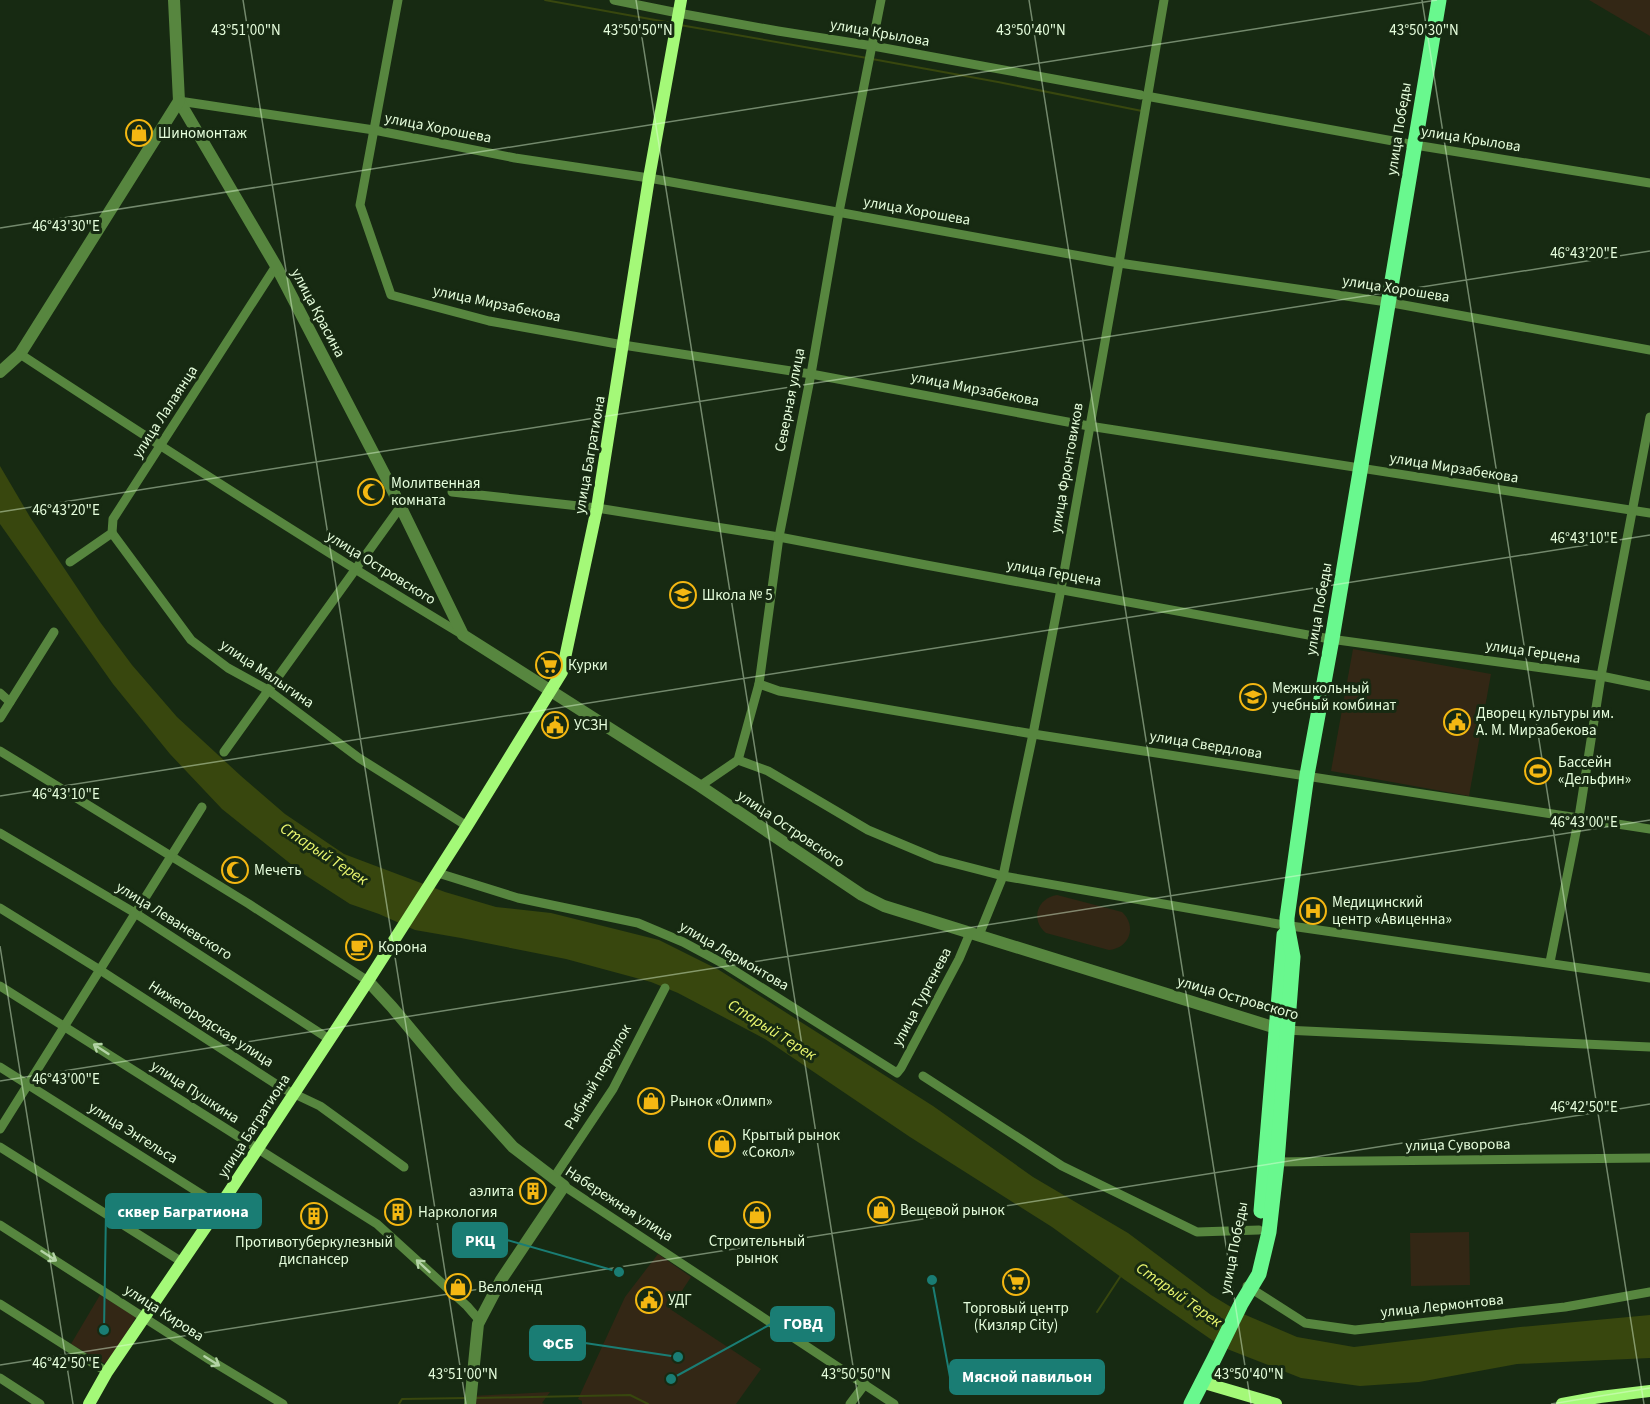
<svg xmlns="http://www.w3.org/2000/svg" width="1650" height="1404" font-family="'Source Sans 3',sans-serif">
  <style>
    .green { fill: #332715 }
    .water { fill: #38470e }
    .lines { fill: none; stroke-linecap: round; stroke-linejoin: round }
    .stream { stroke: #38470e; stroke-width: 2 }
    .minor { stroke: #57863f; stroke-width: 9 }
    .tertiary { stroke: #57863f; stroke-width: 12 }
    .secondary { stroke: #a4f978; stroke-width: 12 }
    .primary { stroke: #69f88e; stroke-width: 15 }
    .oneway { stroke: #b3d3a5 }
    .ticks { fill: none; stroke: #e5fddc; stroke-width: 1.5; stroke-opacity: 0.45 }
    .labels { text-anchor: middle; dominant-baseline: central; stroke-width: 6; stroke-linejoin: round; paint-order: stroke }
    .street-label { font-size: 15px; fill: #e5fddc; stroke: #172a12 }
    .poi-label { font-size: 15px; fill: #e5fddc; stroke: #172a12; text-anchor: start }
    .water-label { font-size: 16px; font-style: italic; fill: #ebf86f; stroke: #172a12 }
    .ticks-label { font-size: 15px; text-anchor: middle; fill: #e5fddc; stroke: #172a12; stroke-width: 6; stroke-linejoin: round; paint-order: stroke }
    .leader { fill: none; stroke: #1a7d74; stroke-width: 2 }
    .callout-dot { fill: #1a7d74; stroke: #172a12; stroke-width: 2 }
    .callout { fill: #1a7d74; stroke: #1a7d74; stroke-width: 2 }
    .callout-label { font-size: 16px; text-anchor: middle; font-weight: bold; fill: #fff }
  </style>
  <rect width="100%" height="100%" fill="#172a12"/>
  <!-- green -->
  <g class="green">
    <polygon points="1589,0 1650,0 1650,36"/>
    <polygon points="1353,649 1491,674 1469,796 1331,771"/>
    <path d="M 1057,895 L 1122,912 C 1137,926 1130,948 1109,950 L 1046,933 C 1030,920 1037,898 1057,895 Z"/>
    <polygon points="1469,1232 1470,1285 1411,1286 1410,1233"/>
    <polygon points="658,1254 691,1277 670,1309 761,1369 736,1404 582,1404 582,1401 578,1399 625,1297"/>
    <polygon points="100,1295 136,1317 107,1365 71,1344"/>
    <polygon points="550,1392 542,1403 545,1404 469,1404 471,1396"/>
  </g>
  <!-- water -->
  <polygon class="water" points="0,466 30,517 100,622 132,665 177,717 241,776 285,814 344,854 445,892 496,907 551,913 659,940 719,970 933,1106 1033,1177 1128,1233 1211,1295 1241,1313 1297,1337 1354,1347 1520,1327 1650,1315 1650,1358 1517,1364 1419,1382 1360,1386 1301,1378 1222,1347 1125,1280 1052,1227 910,1137 765,1039 678,993 651,982 566,959 461,938 415,930 379,914 350,904 302,873 222,809 170,754 113,684 0,524"/>
  <g class="lines">
    <!-- stream -->
    <g class="stream">
      <polyline points="545,0 672,23"/>
      <polyline points="680,25 867,58"/>
      <polyline points="872,59 998,82 1142,111 1142,109"/>
      <polyline points="1097,1312 1120,1277"/>
      <polyline points="476,1398 630,1395 648,1404"/>
      <polyline points="399,1404 402,1399 467,1398"/>
    </g>
    <!-- minor -->
    <g class="minor">
      <polyline points="398,0 360,205 391,295 489,321 623,345 811,374 1089,426 1650,513"/>
      <polyline points="614,0 678,13 778,31 873,46 1141,95"/>
      <polyline points="1146,96 1415,145 1650,183"/>
      <polyline points="179,101 374,130 515,158 649,178 1119,263 1387,302 1650,350"/>
      <path d="M 20,354 C 166,450 313,545 463,635"/>
      <polyline points="452,492 597,508 779,537 926,565 1330,639 1601,676 1650,686"/>
      <polyline points="112,533 191,640 228,668 268,690 359,758 467,826"/>
      <polyline points="70,562 112,533 113,519 276,266"/>
      <polyline points="759,684 779,691 1033,734 1650,829"/>
      <polyline points="0,693 10,702"/>
      <polyline points="0,718 54,632"/>
      <polyline points="0,751 249,904 368,981"/>
      <polyline points="224,752 401,506"/>
      <polyline points="738,760 768,771 868,830 937,859 1003,876 1284,925 1650,978"/>
      <polyline points="700,786 738,760 759,684 779,537 811,374 839,212 881,0"/>
      <polyline points="0,833 135,913 329,1039"/>
      <polyline points="438,873 518,898 638,923 683,942 724,964 897,1073 901,1068 959,959 970,933"/>
      <polyline points="0,908 100,970 282,1088 320,1106 404,1167"/>
      <polyline points="979,935 1003,876 1033,734 1061,589 1119,263 1164,0"/>
      <polyline points="1550,962 1579,817 1601,676 1650,417"/>
      <polyline points="0,986 377,1224 467,1306 480,1321"/>
      <polyline points="1284,1030 1650,1047"/>
      <polyline points="0,1067 220,1206"/>
      <polyline points="923,1076 1062,1166 1197,1232 1259,1230"/>
      <polyline points="0,1129 202,807"/>
      <polyline points="0,1147 182,1262"/>
      <polyline points="1274,1162 1650,1158"/>
      <polyline points="553,1179 613,1089 665,988"/>
      <polyline points="564,1186 894,1404"/>
      <polyline points="0,1225 210,1360 283,1404"/>
      <polyline points="1247,1286 1305,1323 1355,1330 1565,1307 1650,1292"/>
      <polyline points="0,1304 107,1372"/>
      <polyline points="0,1378 40,1404"/>
      <polyline points="850,1404 865,1384"/>
    </g>
    <!-- tertiary -->
    <g class="tertiary">
      <polyline points="174,0 179,101 276,266 390,485 463,635 700,786 862,895 884,906 1276,1028"/>
      <polyline points="0,372 20,354 179,101"/>
      <polyline points="368,981 392,1007 458,1086 513,1147 564,1186 501,1280 478,1324 470,1404"/>
    </g>
    <!-- secondary -->
    <g class="secondary">
      <polyline points="1201,1382 1276,1404"/>
      <polyline points="89,1404 107,1372 220,1206 368,981 467,826 562,672 597,508 649,178 681,0"/>
      <polyline points="1562,1404 1600,1397 1650,1391"/>
    </g>
    <!-- primary -->
    <g class="primary">
      <polyline points="1261,1211 1284,935"/>
      <polyline points="1191,1404 1214,1359 1241,1304 1259,1274 1269,1232 1277,1162 1293,957 1287,925 1287,918 1307,775 1332,639 1439,0"/>
    </g>
  </g>
  <!-- one-way arrows -->
  <defs><path id="oneway-shaft" d="M-6 0H5M1.5-3L5.5 0L1.5 3" fill="none" stroke-width="1.6" stroke-linecap="round" stroke-linejoin="round" transform="scale(1.5)"/></defs>
  <g class="oneway">
    <use href="#oneway-shaft" transform="translate(101 1049) rotate(-147)"/>
    <use href="#oneway-shaft" transform="translate(49 1256) rotate(33)"/>
    <use href="#oneway-shaft" transform="translate(423 1266) rotate(-137)"/>
    <use href="#oneway-shaft" transform="translate(212 1361) rotate(32)"/>
  </g>
  <!-- ticks -->
  <path class="ticks" d="M 243,0 L 466,1404M 636,0 L 859,1404M 1029,0 L 1251,1404M 1422,0 L 1644,1404M 0,228 L 1437,0M 0,512 L 1650,251M 0,796 L 1650,535M 0,946 L 73,1404M 0,1081 L 1650,820M 0,1365 L 1650,1104M 1551,1404 L 1650,1388"/>
  <!-- icons -->
  <defs>
    <symbol id="shop-ring" viewBox="-11 -11 22 22"><circle r="9.5" fill="#172a12" stroke="#f4b712" stroke-width="1.5"/><path d="M-5-2.5h2.3a2.7 3.5 0 0 1 5.4 0H5L5.5 6h-11ZM-1.5-2.5h3a1.5 2.3 0 0 0-3 0Z" fill="#f4b712"/></symbol>
    <symbol id="mosque-ring" viewBox="-11 -11 22 22"><circle r="9.5" fill="#172a12" stroke="#f4b712" stroke-width="1.5"/><path d="M3.5-4.9A6 6 0 1 0 3.5 4.9A5 5 0 1 1 3.5-4.9Z" fill="#f4b712"/></symbol>
    <symbol id="school-ring" viewBox="-11 -11 22 22"><circle r="9.5" fill="#172a12" stroke="#f4b712" stroke-width="1.5"/><path d="M0-5L7-2L0 1L-7-2ZM-4 1L0 2.5L4 1V4Q0 6-4 4Z" fill="#f4b712"/></symbol>
    <symbol id="supermarket-ring" viewBox="-11 -11 22 22"><circle r="9.5" fill="#172a12" stroke="#f4b712" stroke-width="1.5"/><path d="M-6-5.5h2.5l.6 2H6L4.5 2H-2.5L-4.4-4H-6ZM-1.5 3.2a1.3 1.3 0 1 0 .1 0ZM3 3.2a1.3 1.3 0 1 0 .1 0Z" fill="#f4b712"/></symbol>
    <symbol id="university-ring" viewBox="-11 -11 22 22"><circle r="9.5" fill="#172a12" stroke="#f4b712" stroke-width="1.5"/><path d="M0-5L7-2L0 1L-7-2ZM-4 1L0 2.5L4 1V4Q0 6-4 4Z" fill="#f4b712"/></symbol>
    <symbol id="civic-ring" viewBox="-11 -11 22 22"><circle r="9.5" fill="#172a12" stroke="#f4b712" stroke-width="1.5"/><path d="M-.6-6.5H3V-4.5H.6V-3L4-1V1h2V6H-6V1h2V-1L-.6-3ZM-1.2 2.5V6h2.4V2.5Z" fill="#f4b712"/></symbol>
    <symbol id="stadium-ring" viewBox="-11 -11 22 22"><circle r="9.5" fill="#172a12" stroke="#f4b712" stroke-width="1.5"/><path d="M0-5a6.5 5 0 1 0 0 10a6.5 5 0 1 0 0-10ZM-3.5-1.8h7v3.6h-7Z" fill="#f4b712"/></symbol>
    <symbol id="hospital-ring" viewBox="-11 -11 22 22"><circle r="9.5" fill="#172a12" stroke="#f4b712" stroke-width="1.5"/><path d="M-5-5h3v3.5h4V-5h3V5h-3V1.5h-4V5h-3Z" fill="#f4b712"/></symbol>
    <symbol id="cafe-ring" viewBox="-11 -11 22 22"><circle r="9.5" fill="#172a12" stroke="#f4b712" stroke-width="1.5"/><path d="M-5.5-4.5H6V0H3Q3 3.5 0 3.5H-2.5Q-5.5 3.5-5.5 0ZM3-3.2v2h1.7v-2ZM-6 4.5H4V6H-6Z" fill="#f4b712"/></symbol>
    <symbol id="building-ring" viewBox="-11 -11 22 22"><circle r="9.5" fill="#172a12" stroke="#f4b712" stroke-width="1.5"/><path d="M-4-6H4V6H1V3H-1V6H-4ZM-2.5-4.3h1.7v1.8h-1.7ZM.8-4.3h1.7v1.8H.8ZM-2.5-1h1.7V.8h-1.7ZM.8-1h1.7V.8H.8Z" fill="#f4b712"/></symbol>
  </defs>
  <g fill-rule="evenodd">
    <use href="#shop-ring" x="124" y="118" width="30" height="30"/>
    <use href="#mosque-ring" x="356" y="477" width="30" height="30"/>
    <use href="#school-ring" x="668" y="580" width="30" height="30"/>
    <use href="#supermarket-ring" x="534" y="650" width="30" height="30"/>
    <use href="#university-ring" x="1238" y="682" width="30" height="30"/>
    <use href="#civic-ring" x="1442" y="707" width="30" height="30"/>
    <use href="#civic-ring" x="540" y="710" width="30" height="30"/>
    <use href="#stadium-ring" x="1523" y="756" width="30" height="30"/>
    <use href="#mosque-ring" x="220" y="855" width="30" height="30"/>
    <use href="#hospital-ring" x="1298" y="896" width="30" height="30"/>
    <use href="#cafe-ring" x="344" y="932" width="30" height="30"/>
    <use href="#shop-ring" x="636" y="1086" width="30" height="30"/>
    <use href="#shop-ring" x="707" y="1129" width="30" height="30"/>
    <use href="#building-ring" x="518" y="1176" width="30" height="30"/>
    <use href="#shop-ring" x="866" y="1195" width="30" height="30"/>
    <use href="#building-ring" x="383" y="1197" width="30" height="30"/>
    <use href="#shop-ring" x="742" y="1200" width="30" height="30"/>
    <use href="#building-ring" x="299" y="1201" width="30" height="30"/>
    <use href="#supermarket-ring" x="1001" y="1267" width="30" height="30"/>
    <use href="#shop-ring" x="443" y="1272" width="30" height="30"/>
    <use href="#civic-ring" x="634" y="1285" width="30" height="30"/>
  </g>
  <g class="labels">
    <!-- street labels -->
    <g class="street-label">
      <text transform="translate(880 33) rotate(10)">улица Крылова</text>
      <text transform="translate(438 128) rotate(11)">улица Хорошева</text>
      <text transform="translate(1399 129) rotate(-81)">улица Победы</text>
      <text transform="translate(1471 139) rotate(9)">улица Крылова</text>
      <text transform="translate(917 211) rotate(10)">улица Хорошева</text>
      <text transform="translate(1396 289) rotate(9)">улица Хорошева</text>
      <text transform="translate(497 304) rotate(12)">улица Мирзабекова</text>
      <text transform="translate(318 313) rotate(62)">улица Красина</text>
      <text transform="translate(975 389) rotate(11)">улица Мирзабекова</text>
      <text transform="translate(790 400) rotate(-79)">Северная улица</text>
      <text transform="translate(165 412) rotate(-57)">улица Лалаянца</text>
      <text transform="translate(590 455) rotate(-80)">улица Багратиона</text>
      <text transform="translate(1067 468) rotate(-80)">улица Фронтовиков</text>
      <text transform="translate(1454 468) rotate(9)">улица Мирзабекова</text>
      <text transform="translate(381 568) rotate(32)">улица Островского</text>
      <text transform="translate(1054 573) rotate(10)">улица Герцена</text>
      <text transform="translate(1319 609) rotate(-80)">улица Победы</text>
      <text transform="translate(1533 652) rotate(8)">улица Герцена</text>
      <text transform="translate(267 674) rotate(34)">улица Малыгина</text>
      <text transform="translate(1206 745) rotate(9)">улица Свердлова</text>
      <text transform="translate(791 829) rotate(34)">улица Островского</text>
      <text transform="translate(174 921) rotate(32)">улица Леваневского</text>
      <text transform="translate(734 956) rotate(30)">улица Лермонтова</text>
      <text transform="translate(922 997) rotate(-62)">улица Тургенева</text>
      <text transform="translate(1238 998) rotate(16)">улица Островского</text>
      <text transform="translate(211 1024) rotate(33)">Нижегородская улица</text>
      <text transform="translate(598 1077) rotate(-60)">Рыбный переулок</text>
      <text transform="translate(195 1092) rotate(33)">улица Пушкина</text>
      <text transform="translate(254 1126) rotate(-57)">улица Багратиона</text>
      <text transform="translate(133 1133) rotate(32)">улица Энгельса</text>
      <text transform="translate(1458 1145) rotate(-1)">улица Суворова</text>
      <text transform="translate(619 1204) rotate(33)">Набережная улица</text>
      <text transform="translate(1234 1248) rotate(-79)">улица Победы</text>
      <text transform="translate(1442 1306) rotate(-6)">улица Лермонтова</text>
      <text transform="translate(164 1313) rotate(33)">улица Кирова</text>
    </g>
    <!-- poi labels -->
    <g class="poi-label">
      <text x="158" y="133">Шиномонтаж</text>
      <text x="391" y="483">Молитвенная<tspan x="391" dy="17">комната</tspan></text>
      <text x="702" y="595">Школа № 5</text>
      <text x="568" y="665">Курки</text>
      <text x="1272" y="688">Межшкольный<tspan x="1272" dy="17">учебный комбинат</tspan></text>
      <text x="1476" y="713">Дворец культуры им.<tspan x="1476" dy="17">А. М. Мирзабекова</tspan></text>
      <text x="574" y="725">УСЗН</text>
      <text x="1558" y="762">Бассейн<tspan x="1558" dy="17">«Дельфин»</tspan></text>
      <text x="254" y="870">Мечеть</text>
      <text x="1332" y="902">Медицинский<tspan x="1332" dy="17">центр «Авиценна»</tspan></text>
      <text x="378" y="947">Корона</text>
      <text x="670" y="1101">Рынок «Олимп»</text>
      <text x="742" y="1135">Крытый рынок<tspan x="742" dy="17">«Сокол»</tspan></text>
      <text x="514" y="1191" text-anchor="end">аэлита</text>
      <text x="900" y="1210">Вещевой рынок</text>
      <text x="418" y="1212">Наркология</text>
      <text x="757" y="1241" text-anchor="middle">Строительный<tspan x="757" dy="17">рынок</tspan></text>
      <text x="314" y="1242" text-anchor="middle">Противотуберкулезный<tspan x="314" dy="17">диспансер</tspan></text>
      <text x="478" y="1287">Велоленд</text>
      <text x="668" y="1300">УДГ</text>
      <text x="1016" y="1308" text-anchor="middle">Торговый центр<tspan x="1016" dy="17">(Кизляр City)</tspan></text>
    </g>
    <!-- water labels -->
    <g class="water-label">
      <text transform="translate(324 854) rotate(33)">Старый Терек</text>
      <text transform="translate(772 1030) rotate(32)">Старый Терек</text>
      <text transform="translate(1179 1295) rotate(35)">Старый Терек</text>
    </g>
  </g>
  <g class="ticks-label">
    <text x="246" y="35">43°51'00"N</text>
    <text x="638" y="35">43°50'50"N</text>
    <text x="1031" y="35">43°50'40"N</text>
    <text x="1424" y="35">43°50'30"N</text>
    <text x="66" y="231">46°43'30"E</text>
    <text x="1584" y="258">46°43'20"E</text>
    <text x="66" y="515">46°43'20"E</text>
    <text x="1584" y="543">46°43'10"E</text>
    <text x="66" y="799">46°43'10"E</text>
    <text x="1584" y="827">46°43'00"E</text>
    <text x="66" y="1084">46°43'00"E</text>
    <text x="1584" y="1112">46°42'50"E</text>
    <text x="66" y="1368">46°42'50"E</text>
    <text x="463" y="1379">43°51'00"N</text>
    <text x="856" y="1379">43°50'50"N</text>
    <text x="1249" y="1379">43°50'40"N</text>
  </g>
  <!-- callouts -->
  <path class="leader" d="M104 1330L106 1211M619 1272L507 1240M671 1379L771 1324M678 1357L585 1343M932 1280L950 1377"/>
  <g class="callout-dot">
    <circle cx="104" cy="1330" r="6"/>
    <circle cx="619" cy="1272" r="6"/>
    <circle cx="671" cy="1379" r="6"/>
    <circle cx="678" cy="1357" r="6"/>
    <circle cx="932" cy="1280" r="6"/>
  </g>
  <g class="callout">
    <rect x="106" y="1194" width="155" height="34" rx="6"/>
    <rect x="453" y="1223" width="54" height="34" rx="6"/>
    <rect x="771" y="1307" width="63" height="34" rx="6"/>
    <rect x="530" y="1326" width="55" height="34" rx="6"/>
    <rect x="950" y="1360" width="154" height="34" rx="6"/>
  </g>
  <g class="callout-label">
    <text x="183" y="1217">сквер Багратиона</text>
    <text x="480" y="1246">РКЦ</text>
    <text x="803" y="1329">ГОВД</text>
    <text x="558" y="1349">ФСБ</text>
    <text x="1027" y="1382">Мясной павильон</text>
  </g>
</svg>
